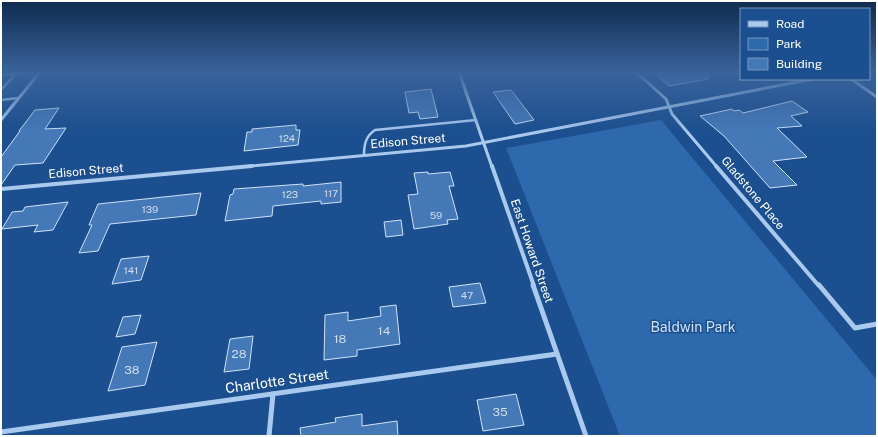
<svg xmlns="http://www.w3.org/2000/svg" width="878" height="437" font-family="'Public Sans',sans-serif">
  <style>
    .green { fill: #2e69ad }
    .building { fill: #4478b7; stroke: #cfe3fa }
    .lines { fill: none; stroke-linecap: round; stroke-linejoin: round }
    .lane { stroke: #a9c9ee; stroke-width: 2.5 }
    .street-far2 { stroke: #a9c9ee; stroke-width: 3 }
    .street-far1 { stroke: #a9c9ee; stroke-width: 4 }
    .street { stroke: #a9c9ee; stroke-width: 5 }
    .labels { text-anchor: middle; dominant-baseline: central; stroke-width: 3; stroke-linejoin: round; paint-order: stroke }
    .number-label { font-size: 10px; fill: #d0dded }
    .street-label { font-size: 12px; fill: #fff; stroke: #1b4f8f }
    .near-number-label { font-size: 12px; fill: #d0dded }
    .near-park-label { font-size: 14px; fill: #cfe3fa; stroke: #1b4f8f }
    .near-street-label { font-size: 14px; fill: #fff; stroke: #1b4f8f }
  </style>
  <rect width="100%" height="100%" fill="#1b4f8f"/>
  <!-- green -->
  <polygon class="green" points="661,120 877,380 877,436 620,436 506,148"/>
  <!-- building -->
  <g class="building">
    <polygon points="653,72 708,72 708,79 669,86"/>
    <polygon points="431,89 438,117 420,119 418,112 409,113 405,92"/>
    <polygon points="511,90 534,120 515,124 493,92"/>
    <polygon points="792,101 808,112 791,116 802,126 777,128 807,157 773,161 797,185 770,188 724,136 700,116 732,109 734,111 739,110 743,113"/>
    <polygon points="59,108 45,129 66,128 43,163 15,165 1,185 1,157 20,131 19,131 35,110"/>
    <polygon points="296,125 296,130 300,130 298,145 244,151 247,132 252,132 252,129"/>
    <polygon points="428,172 428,174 450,172 454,186 449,186 458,219 447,220 448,224 414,229 408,195 418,194 414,173"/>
    <polygon points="341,182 341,202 321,204 321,201 273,206 272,216 225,221 230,195 233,194 234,189 303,184 303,186"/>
    <polygon points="201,193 196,215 110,224 98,251 79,253 92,225 89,225 98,204"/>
    <polygon points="68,202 53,230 34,232 38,225 2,229 12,212 23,211 25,207"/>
    <polygon points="401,220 403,235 386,237 384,222"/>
    <polygon points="149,256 141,280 112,284 121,259"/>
    <polygon points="480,283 486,303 453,307 449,287"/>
    <polygon points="396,305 400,344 357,350 357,356 324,360 325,315 348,312 348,321 381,316 380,307"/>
    <polygon points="141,315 135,334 116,337 123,317"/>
    <polygon points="253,336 249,369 224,372 230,339"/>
    <polygon points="157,342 145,385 108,391 122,347"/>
    <polygon points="516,394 524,425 483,431 477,400"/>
    <polygon points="362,414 362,426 397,421 398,436 301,436 300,428 336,422 335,418"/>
  </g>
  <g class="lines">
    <!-- lane -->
    <g class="lane">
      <polyline points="1,75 40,72"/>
      <polyline points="1,90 15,75"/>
      <polyline points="1,100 18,98"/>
      <path d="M 364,155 C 364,144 366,136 375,130 L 476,120"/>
    </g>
    <!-- street-far2 -->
    <g class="street-far2">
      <polyline points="459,72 492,167"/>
      <polyline points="636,72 666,99 672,114 717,167"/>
      <polyline points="851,79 877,97"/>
      <polyline points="1,120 40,72"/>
      <polyline points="241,167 466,146 813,79"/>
    </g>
    <!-- street-far1 -->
    <g class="street-far1">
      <polyline points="492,166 534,286"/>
      <polyline points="716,166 819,286"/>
      <polyline points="1,189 252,166"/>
    </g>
    <!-- street -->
    <g class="street">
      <polyline points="533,285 586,436"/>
      <polyline points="819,285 855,328 877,324"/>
      <polyline points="1,432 557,354"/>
      <polyline points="269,436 273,394"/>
    </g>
  </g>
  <!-- sky -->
  <linearGradient id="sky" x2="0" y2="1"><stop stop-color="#0f2b4f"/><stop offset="0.54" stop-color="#39639b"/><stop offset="1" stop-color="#39639b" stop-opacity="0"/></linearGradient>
  <rect width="878" height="133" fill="url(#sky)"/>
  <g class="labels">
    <!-- number labels -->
    <g class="number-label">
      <text x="287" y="138">124</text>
      <text x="331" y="193">117</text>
      <text x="290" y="194">123</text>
      <text x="150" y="209">139</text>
      <text x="436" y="215">59</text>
      <text x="131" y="270">141</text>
      <text x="467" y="295">47</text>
    </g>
    <!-- street labels -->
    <g class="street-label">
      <text transform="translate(408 141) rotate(-5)">Edison Street</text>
      <text transform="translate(86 171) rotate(-5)">Edison Street</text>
      <text transform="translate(753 193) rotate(50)">Gladstone Place</text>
      <text transform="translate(532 251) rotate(71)">East Howard Street</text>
    </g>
    <!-- near-number labels -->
    <g class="near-number-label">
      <text x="384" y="331">14</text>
      <text x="340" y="339">18</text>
      <text x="239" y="354">28</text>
      <text x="132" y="370">38</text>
      <text x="500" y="412">35</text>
    </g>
    <!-- near-park labels -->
    <g class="near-park-label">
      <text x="693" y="327">Baldwin Park</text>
    </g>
    <!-- near-street labels -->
    <g class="near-street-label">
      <text transform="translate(277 381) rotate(-8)">Charlotte Street</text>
    </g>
  </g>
  <!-- border -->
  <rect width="878" height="437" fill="none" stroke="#ffffff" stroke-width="4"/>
  <!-- legend -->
  <rect x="740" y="8" width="130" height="72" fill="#1b4f8f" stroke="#7695bc"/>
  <rect x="748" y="21" width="20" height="6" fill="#a9c9ee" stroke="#7695bc"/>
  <text x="776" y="28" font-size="12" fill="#ffffff">Road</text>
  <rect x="748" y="38" width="20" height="12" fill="#2e69ad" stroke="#7695bc"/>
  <text x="776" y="48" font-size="12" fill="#ffffff">Park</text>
  <rect x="748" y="58" width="20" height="12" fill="#4478b7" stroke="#7695bc"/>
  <text x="776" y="68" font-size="12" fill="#ffffff">Building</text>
</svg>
